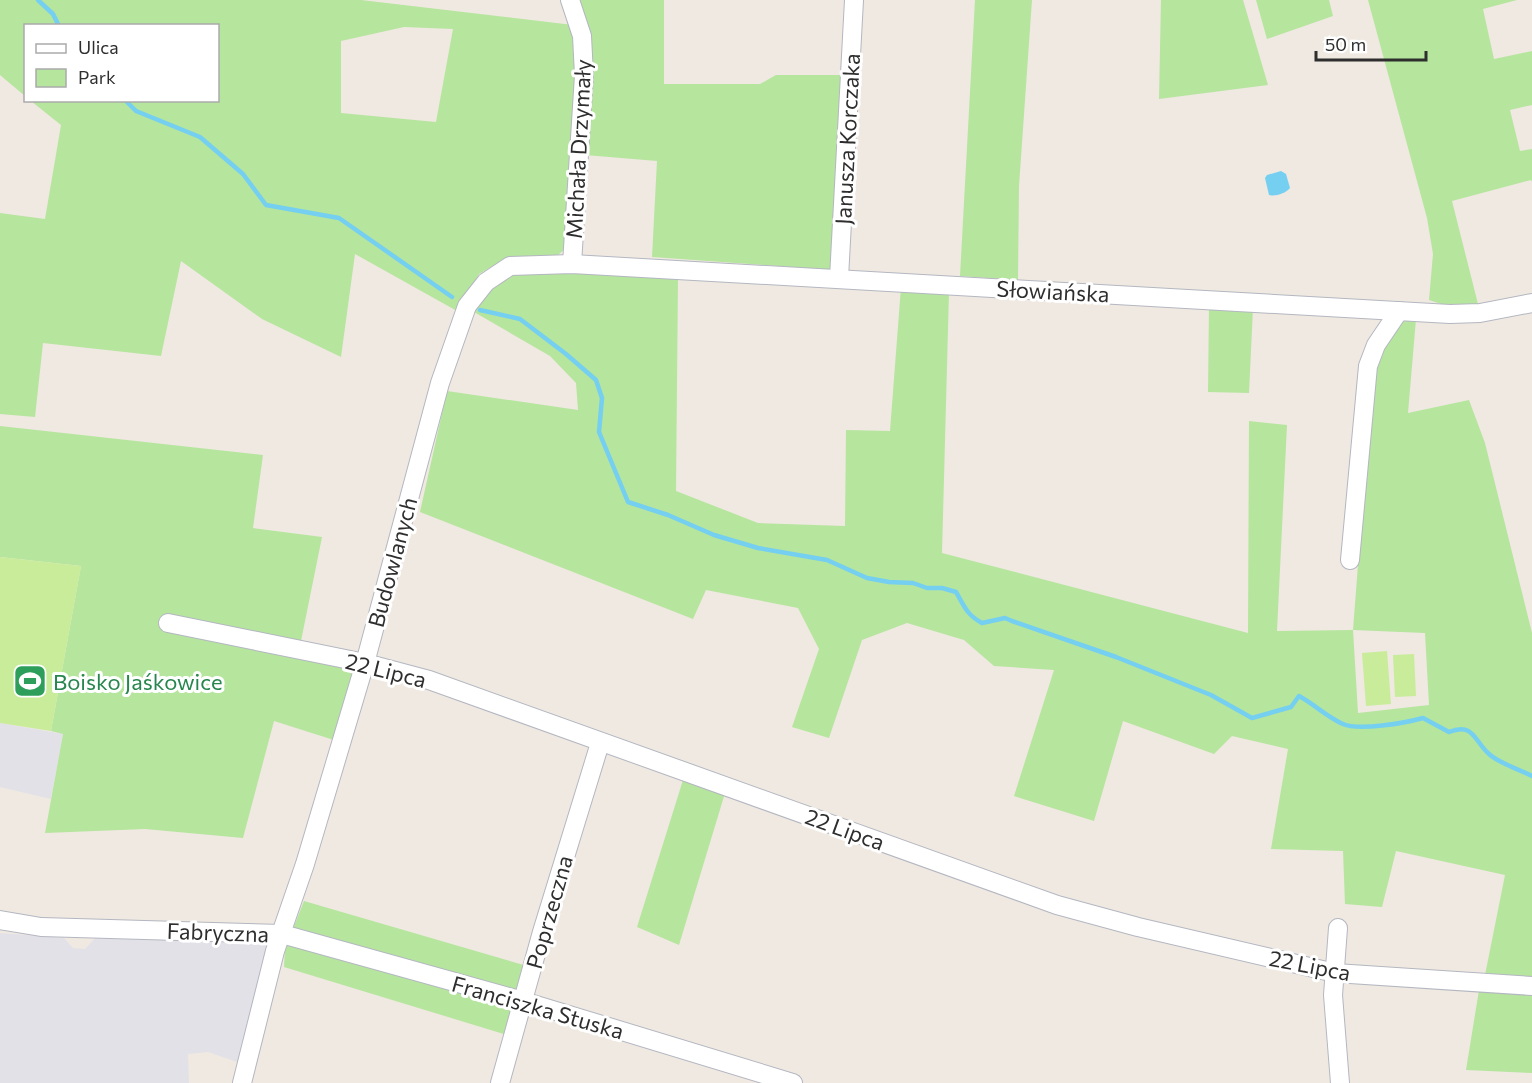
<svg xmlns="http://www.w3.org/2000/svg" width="1532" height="1083" font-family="Commissioner,sans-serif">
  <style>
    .industrial { fill: #e3e1e8 }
    .green { fill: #b6e59e; fill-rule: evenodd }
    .pitch { fill: #c9ec9a }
    .water { fill: #75cff0 }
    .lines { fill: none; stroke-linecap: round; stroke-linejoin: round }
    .stream { stroke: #75cff0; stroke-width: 4.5 }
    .minor-casing { stroke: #b4b7c1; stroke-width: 20 }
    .minor { stroke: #fff; stroke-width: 18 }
    .labels { text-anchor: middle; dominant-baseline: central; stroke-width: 6; stroke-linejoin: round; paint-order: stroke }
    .street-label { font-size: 22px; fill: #2e2e2e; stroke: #fff }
    .leisure-label { font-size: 22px; fill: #27864d; stroke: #fff; text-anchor: start }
  </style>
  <rect width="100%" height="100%" fill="#efe9e1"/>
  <!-- industrial -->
  <g class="industrial">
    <polygon points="0,723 63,734 51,799 0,787"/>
    <polygon points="0,933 64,938 73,948 85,949 96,937 277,945 246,1065 208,1052 188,1054 189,1083 0,1083"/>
  </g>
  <!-- green -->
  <g class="green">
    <path d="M 0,0 L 361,0 L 573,25 L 580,53 L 568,246 L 557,256 L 503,260 L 479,274 L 457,311 L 355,254 L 341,357 L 262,319 L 181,261 L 161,356 L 43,343 L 35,417 L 0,414 L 0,213 L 45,219 L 61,125 L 31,101 L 218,100 L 218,26 L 26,26 L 25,96 L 0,75 ZM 404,27 L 453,29 L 436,122 L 341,113 L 341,41 Z"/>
    <polygon points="577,0 664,0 664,84 760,84 776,75 845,75 834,270 652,257 657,161 585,155"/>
    <polygon points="975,0 1032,0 1019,186 1018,280 960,276"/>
    <polygon points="1161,0 1243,0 1268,85 1159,99"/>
    <polygon points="1256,0 1329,0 1333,16 1267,39"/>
    <polygon points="1368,0 1517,0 1483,9 1494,59 1532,51 1532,105 1510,110 1520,151 1532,149 1532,182 1531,180 1452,201 1478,304 1447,306 1429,300 1433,254 1427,218"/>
    <path d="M 547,272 L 678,278 L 676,491 L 758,523 L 845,526 L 846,430 L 890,431 L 901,287 L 949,292 L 942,553 L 1248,633 L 1249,421 L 1287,425 L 1277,631 L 1353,630 L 1373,370 L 1397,323 L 1416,319 L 1408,413 L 1469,400 L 1485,443 L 1532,633 L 1532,980 L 1485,975 L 1505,875 L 1396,851 L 1382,907 L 1345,904 L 1343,851 L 1271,849 L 1288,749 L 1232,736 L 1214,754 L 1123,721 L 1094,821 L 1014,796 L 1054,670 L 994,666 L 964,640 L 907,623 L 862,640 L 829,738 L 792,727 L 819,649 L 798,608 L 706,590 L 693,619 L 420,512 L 447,391 L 578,410 L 576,383 L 550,356 L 474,312 L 486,291 L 510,275 ZM 1353,630 L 1425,633 L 1429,705 L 1358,713 Z"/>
    <polygon points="1209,307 1253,308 1249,393 1208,392"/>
    <polygon points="0,426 263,455 253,528 322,537 301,641 359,667 337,741 274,721 243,838 145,829 45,833 63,734 51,731 81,566 0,557"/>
    <polygon points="683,780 725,793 679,945 637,927"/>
    <polygon points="304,901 527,966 507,1035 284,967 285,949"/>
    <polygon points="1479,990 1532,993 1532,1073 1466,1070"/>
  </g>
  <!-- pitch -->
  <g class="pitch">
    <polygon points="0,557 81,566 51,731 0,723"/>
    <polygon points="1387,651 1391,704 1366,706 1362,653"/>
    <polygon points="1414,654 1416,696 1395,697 1393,655"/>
  </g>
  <!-- water -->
  <path class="water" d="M 1281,171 L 1286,174 L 1290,188 C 1286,193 1275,197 1269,195 L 1265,178 L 1267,175 Z"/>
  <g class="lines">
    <!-- stream -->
    <g class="stream">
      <polyline points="38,0 53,14 59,26"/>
      <polyline points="125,100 136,111 200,137 243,174 266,205 339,218 452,297"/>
      <path d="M 480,310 L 520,319 L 566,354 L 596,380 L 602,398 L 599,432 L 628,502 L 668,515 L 714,535 L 758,548 L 827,560 L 867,578 L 889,582 L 913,583 L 927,588 L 942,588 L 956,592 C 965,607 966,614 982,623 L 1005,618 L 1012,621 L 1116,657 L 1211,695 L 1252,718 L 1291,707 L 1299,696 C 1314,704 1327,717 1343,724 C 1359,731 1405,723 1423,718 L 1449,732 C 1474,722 1474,741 1489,754 C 1500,764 1519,769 1532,776"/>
    </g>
    <defs>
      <g id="minor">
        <polyline points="570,0 582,36 584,75 572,264"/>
        <polyline points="839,278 854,0"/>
        <polyline points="1350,560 1368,366 1376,345 1399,311"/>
        <polyline points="168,623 365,663 429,680 1057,905 1138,927 1335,973 1532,986"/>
        <polyline points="0,920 41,927 282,934 523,1001 793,1083"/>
        <polyline points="1338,928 1333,995 1340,1083"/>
        <polyline points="242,1083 275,951 305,864 365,663 440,383 467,306 486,282 510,266 572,264 1450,314 1480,313 1532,303"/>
        <polyline points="500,1083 542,932 600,743"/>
      </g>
    </defs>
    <!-- minor casing -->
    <use href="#minor" class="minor-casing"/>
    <!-- minor -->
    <use href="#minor" class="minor"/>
  </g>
  <!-- icons -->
  <defs>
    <symbol id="stadium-square" viewBox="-11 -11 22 22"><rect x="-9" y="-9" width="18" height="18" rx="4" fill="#2e9e5b" stroke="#fff"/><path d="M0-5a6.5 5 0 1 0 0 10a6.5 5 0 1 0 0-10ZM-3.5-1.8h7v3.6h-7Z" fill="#fff"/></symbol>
  </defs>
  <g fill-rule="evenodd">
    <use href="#stadium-square" x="11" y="662" width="38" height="38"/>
  </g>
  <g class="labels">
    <!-- street labels -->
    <g class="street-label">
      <text transform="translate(847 139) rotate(-87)">Janusza Korczaka</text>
      <text transform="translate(578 149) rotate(-87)">Michała Drzymały</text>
      <text transform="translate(1053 291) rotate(3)">Słowiańska</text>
      <text transform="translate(392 562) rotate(-75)">Budowlanych</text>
      <text transform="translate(386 670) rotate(14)">22 Lipca</text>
      <text transform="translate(845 829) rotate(20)">22 Lipca</text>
      <text transform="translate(549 912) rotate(-74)">Poprzeczna</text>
      <text transform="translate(218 932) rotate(2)">Fabryczna</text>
      <text transform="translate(1310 965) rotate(11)">22 Lipca</text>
      <text transform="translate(538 1007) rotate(16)">Franciszka Stuska</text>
    </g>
    <!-- leisure labels -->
    <g class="leisure-label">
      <text x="53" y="681">Boisko Jaśkowice</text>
    </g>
  </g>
  <!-- legend -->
  <rect x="24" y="24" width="195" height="78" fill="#ffffff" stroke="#ababab" stroke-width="1.5"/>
  <rect x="36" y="44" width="30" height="9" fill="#ffffff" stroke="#ababab" stroke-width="1.5"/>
  <text x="78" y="54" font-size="18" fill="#2e2e2e">Ulica</text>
  <rect x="36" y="69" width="30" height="18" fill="#b6e59e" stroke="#ababab" stroke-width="1.5"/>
  <text x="78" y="84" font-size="18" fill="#2e2e2e">Park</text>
  <!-- scale -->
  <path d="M1316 51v9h110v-9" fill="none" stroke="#2e2e2e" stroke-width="3"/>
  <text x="1325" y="51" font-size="18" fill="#2e2e2e" stroke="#ffffff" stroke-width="4.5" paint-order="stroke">50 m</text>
</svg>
